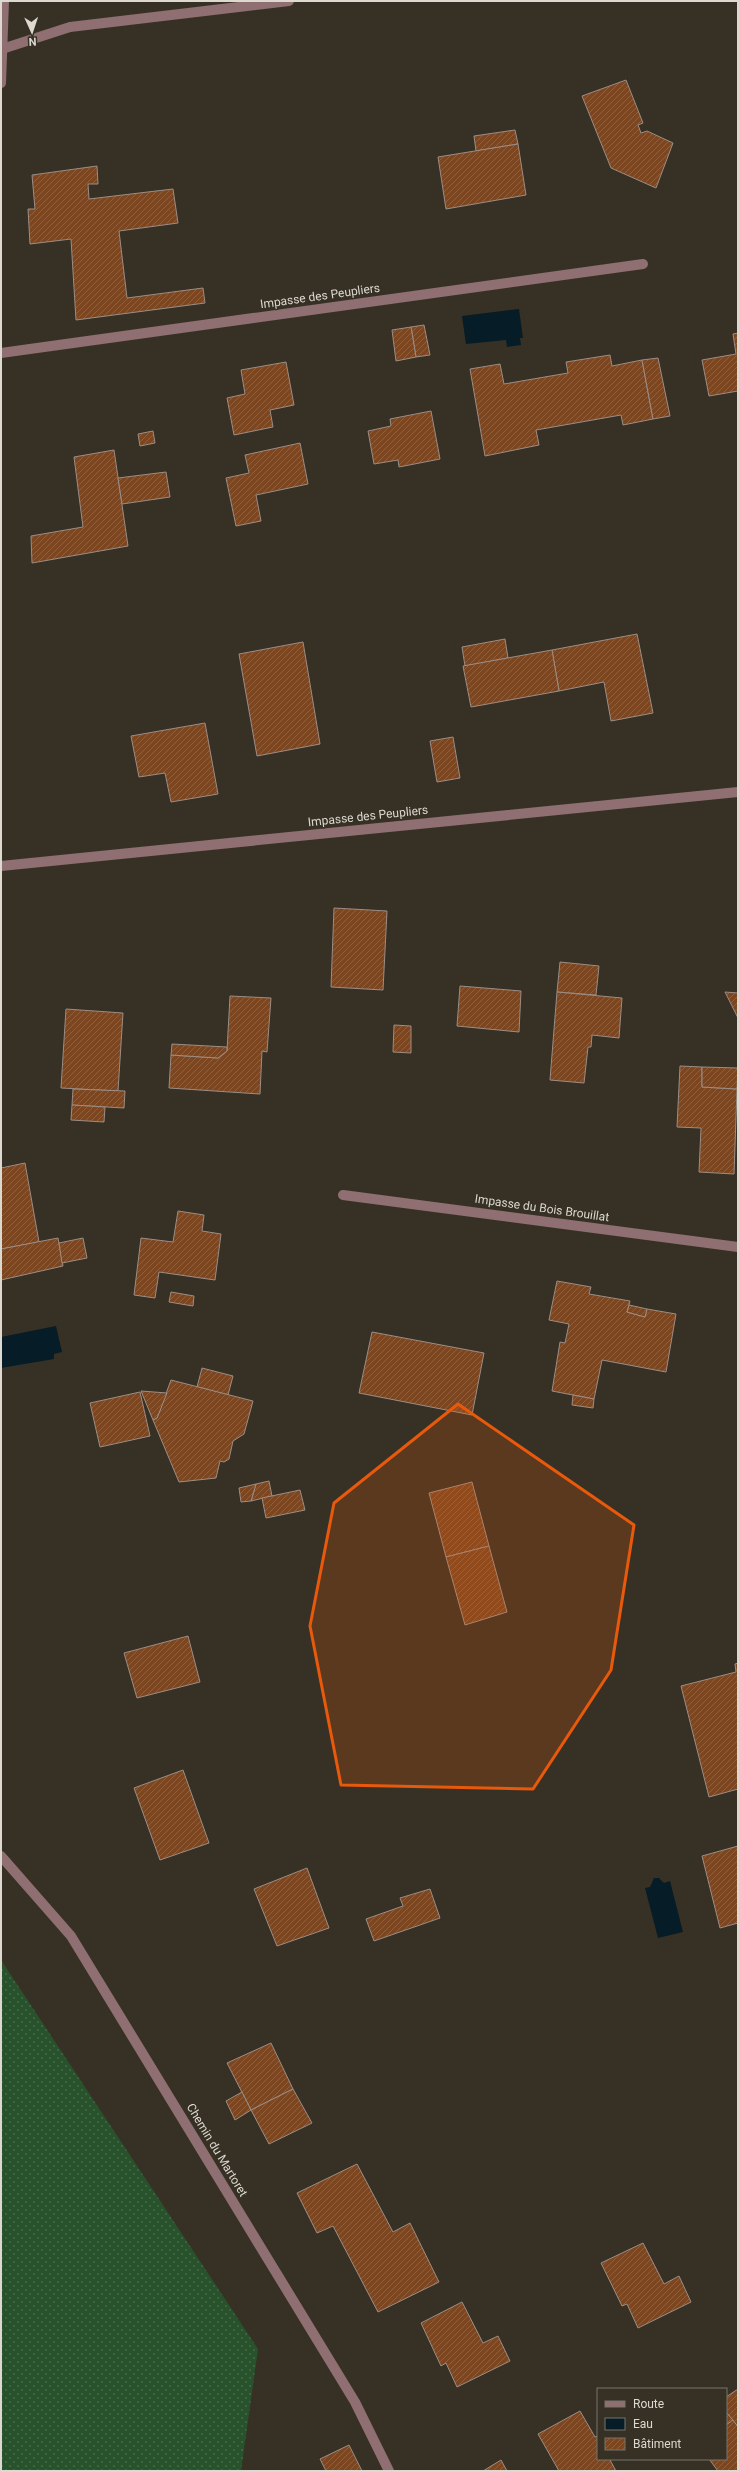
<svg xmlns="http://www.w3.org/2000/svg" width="739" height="2472" font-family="Roboto,sans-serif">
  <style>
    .grass { fill: url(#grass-dots) }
    .water { fill: #061c27 }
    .building { fill: url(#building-hatch); stroke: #9c8d85 }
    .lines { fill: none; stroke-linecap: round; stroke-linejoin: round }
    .minor { stroke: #8f6f71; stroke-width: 10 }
    .marked { fill: #e8590c; fill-opacity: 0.2; stroke: #e8590c; stroke-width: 3; stroke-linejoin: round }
    .labels { text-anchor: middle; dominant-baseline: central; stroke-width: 3; stroke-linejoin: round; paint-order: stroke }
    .street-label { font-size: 12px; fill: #ddd9d1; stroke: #373125 }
  </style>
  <defs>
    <pattern id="grass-dots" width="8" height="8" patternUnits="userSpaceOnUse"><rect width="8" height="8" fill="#27522c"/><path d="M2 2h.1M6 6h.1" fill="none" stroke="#466a4a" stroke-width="1.8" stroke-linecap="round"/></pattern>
    <pattern id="building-hatch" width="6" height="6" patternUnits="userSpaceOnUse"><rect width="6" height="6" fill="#7c4621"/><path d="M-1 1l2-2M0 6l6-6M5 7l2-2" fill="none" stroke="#8e6040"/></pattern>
  </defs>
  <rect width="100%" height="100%" fill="#373125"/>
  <!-- grass -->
  <polygon class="grass" points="1,1960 258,2349 241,2471 1,2471"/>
  <!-- water -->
  <g class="water">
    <polygon points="519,309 523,338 520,338 521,345 507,347 506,340 466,344 462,316"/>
    <polygon points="56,1326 62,1352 54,1354 54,1359 1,1368 1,1337"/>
    <polygon points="654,1878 659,1878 664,1883 670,1881 683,1932 658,1938 645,1888 650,1887"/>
  </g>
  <!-- building -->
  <g class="building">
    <polygon points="626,80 643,123 638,125 641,133 647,131 673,143 656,188 611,168 582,96"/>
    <polygon points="515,130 518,144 476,151 474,136"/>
    <polygon points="518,144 526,195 446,209 438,157"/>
    <polygon points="97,166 98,184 88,184 89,199 173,189 178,223 119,231 127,298 203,288 205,303 76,320 71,239 30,244 28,209 35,209 32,175"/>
    <polygon points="424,325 430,355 416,357 411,327"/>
    <polygon points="411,327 416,357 396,361 392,330"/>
    <polygon points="738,333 738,391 709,396 702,360 736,354 733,334"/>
    <polygon points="610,355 612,366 642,360 653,419 623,425 621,415 536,430 539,445 485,456 470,369 500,364 504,384 568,373 566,362"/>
    <polygon points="658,358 670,416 653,419 642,360"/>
    <polygon points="286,362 294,405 270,410 273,427 234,435 227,398 245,394 241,370"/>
    <polygon points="431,411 440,459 399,467 398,460 374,464 368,431 391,426 390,419"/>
    <polygon points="153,431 155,443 140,446 138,434"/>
    <polygon points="300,443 308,484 256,495 261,521 236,526 226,478 249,473 245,455"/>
    <polygon points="114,450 128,546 32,563 31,536 83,527 74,457"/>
    <polygon points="166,472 170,497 122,504 118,478"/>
    <polygon points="637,634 653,713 611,721 604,682 559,691 552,650"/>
    <polygon points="505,639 508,658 465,666 462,647"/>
    <polygon points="303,642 320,744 257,756 239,654"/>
    <polygon points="552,650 559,691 471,707 463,666"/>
    <polygon points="205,723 218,794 171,802 165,773 139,777 131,736"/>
    <polygon points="453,737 460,778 437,782 430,741"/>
    <polygon points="334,908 387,911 383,990 331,987"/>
    <polygon points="560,962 599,966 596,995 557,992"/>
    <polygon points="460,986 521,991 519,1032 457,1026"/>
    <polygon points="557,992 622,998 619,1038 592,1035 591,1047 588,1047 584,1083 550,1080"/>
    <polygon points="725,992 738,993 738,1018"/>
    <polygon points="230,996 271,998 267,1052 262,1051 260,1094 169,1088 171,1055 218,1058 227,1051"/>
    <polygon points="66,1009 123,1013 118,1091 61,1088"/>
    <polygon points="394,1025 411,1026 411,1053 393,1052"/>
    <polygon points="172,1044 227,1047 227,1051 218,1058 171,1055"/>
    <polygon points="680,1066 702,1067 702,1087 737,1089 734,1174 699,1172 701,1128 677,1127"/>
    <polygon points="702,1067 738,1068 737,1089 702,1087"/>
    <polygon points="73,1089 125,1091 124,1108 72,1105"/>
    <polygon points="72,1105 105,1107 104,1122 71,1120"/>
    <polygon points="25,1163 39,1242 1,1249 1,1168"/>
    <polygon points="178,1211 204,1215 202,1231 221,1234 215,1280 159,1272 155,1298 134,1295 141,1238 173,1242"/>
    <polygon points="58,1238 63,1266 1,1280 1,1249"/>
    <polygon points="83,1238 87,1258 62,1263 59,1243"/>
    <polygon points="557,1281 591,1287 589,1294 630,1301 627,1312 645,1317 647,1309 676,1314 666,1372 602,1360 594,1399 552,1391 560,1342 565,1343 569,1324 549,1320"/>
    <polygon points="171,1292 194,1296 193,1306 169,1302"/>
    <polygon points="629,1305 647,1309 645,1317 627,1312"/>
    <polygon points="372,1332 484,1353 472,1415 359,1393"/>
    <polygon points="202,1368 233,1376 228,1395 197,1387"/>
    <polygon points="171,1380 253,1401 244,1434 233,1441 229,1459 224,1462 220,1461 216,1478 179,1482 153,1420 157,1418"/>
    <polygon points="141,1391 167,1393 157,1418 153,1420"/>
    <polygon points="140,1392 150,1436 100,1447 90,1403"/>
    <polygon points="573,1395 594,1399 593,1408 572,1405"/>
    <polygon points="269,1481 272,1496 251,1501 256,1484"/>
    <polygon points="472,1482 489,1546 446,1557 429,1493"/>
    <polygon points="256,1484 251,1501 241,1502 239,1488"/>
    <polygon points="300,1490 305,1510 266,1518 262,1498"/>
    <polygon points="489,1546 507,1612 465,1625 446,1557"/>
    <polygon points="188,1636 200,1682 137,1698 124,1653"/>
    <polygon points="738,1663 738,1789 709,1797 681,1686 736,1672 735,1664"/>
    <polygon points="183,1770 209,1843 160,1860 134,1788"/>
    <polygon points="738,1846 738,1923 720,1928 702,1856"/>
    <polygon points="307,1868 329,1928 277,1946 254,1889"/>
    <polygon points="430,1889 440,1918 374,1941 366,1919 403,1906 400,1898"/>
    <polygon points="271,2043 293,2089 251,2110 227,2063"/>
    <polygon points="293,2089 312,2123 269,2144 251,2110"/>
    <polygon points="242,2092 251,2110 235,2120 226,2101"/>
    <polygon points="357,2164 393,2232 410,2223 439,2282 378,2312 333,2226 317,2233 297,2193"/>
    <polygon points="643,2243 664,2284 679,2276 691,2302 638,2328 627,2304 622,2306 601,2263"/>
    <polygon points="462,2302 483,2343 498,2336 510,2361 457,2387 446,2363 441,2366 421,2323"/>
    <polygon points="738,2389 738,2427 726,2412 726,2397"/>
    <polygon points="580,2411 595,2437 598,2436 598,2459 612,2459 610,2460 616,2471 559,2471 538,2434"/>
    <polygon points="726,2412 733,2420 726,2425"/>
    <polygon points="733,2420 738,2427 738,2471 718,2471 709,2459 726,2459 726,2425"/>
    <polygon points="349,2445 362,2471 326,2471 320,2459"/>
    <polygon points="501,2460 507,2471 483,2471"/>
  </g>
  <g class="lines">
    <!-- minor -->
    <g class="minor">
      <polyline points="2,49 70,27 289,1"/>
      <polyline points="1,83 4,1"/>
      <polyline points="1,353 643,264"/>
      <polyline points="1,866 738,792"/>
      <polyline points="343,1195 738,1247"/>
      <polyline points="1,1856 71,1936 355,2402 389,2471"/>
    </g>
  </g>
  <!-- marked area -->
  <path class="marked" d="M 458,1404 L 634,1525 L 611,1670 L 533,1789 L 341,1785 L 310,1626 L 334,1503 Z"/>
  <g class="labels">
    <!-- street labels -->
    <g class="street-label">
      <text transform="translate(320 296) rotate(-8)">Impasse des Peupliers</text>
      <text transform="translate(368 816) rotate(-6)">Impasse des Peupliers</text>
      <text transform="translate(542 1208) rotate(8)">Impasse du Bois Brouillat</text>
      <text transform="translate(217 2150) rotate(59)">Chemin du Martoret</text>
    </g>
  </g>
  <!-- border -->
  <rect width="739" height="2472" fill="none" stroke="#ddd9d1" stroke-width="4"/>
  <!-- legend -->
  <rect x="597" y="2388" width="130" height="72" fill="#373125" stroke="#79746a"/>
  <rect x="605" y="2401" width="20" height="6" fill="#8f6f71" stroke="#79746a"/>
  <text x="633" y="2408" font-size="12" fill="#ddd9d1">Route</text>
  <rect x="605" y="2418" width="20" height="12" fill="#061c27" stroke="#79746a"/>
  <text x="633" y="2428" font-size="12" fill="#ddd9d1">Eau</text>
  <rect x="605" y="2438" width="20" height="12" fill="url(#building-hatch)" stroke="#79746a"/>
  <text x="633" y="2448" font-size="12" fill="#ddd9d1">Bâtiment</text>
  <!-- north arrow -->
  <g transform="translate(32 32) rotate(177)" stroke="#373125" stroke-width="3" paint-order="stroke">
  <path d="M0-3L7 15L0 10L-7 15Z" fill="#ddd9d1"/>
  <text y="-6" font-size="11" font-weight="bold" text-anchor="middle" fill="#ddd9d1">N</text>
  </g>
</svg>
